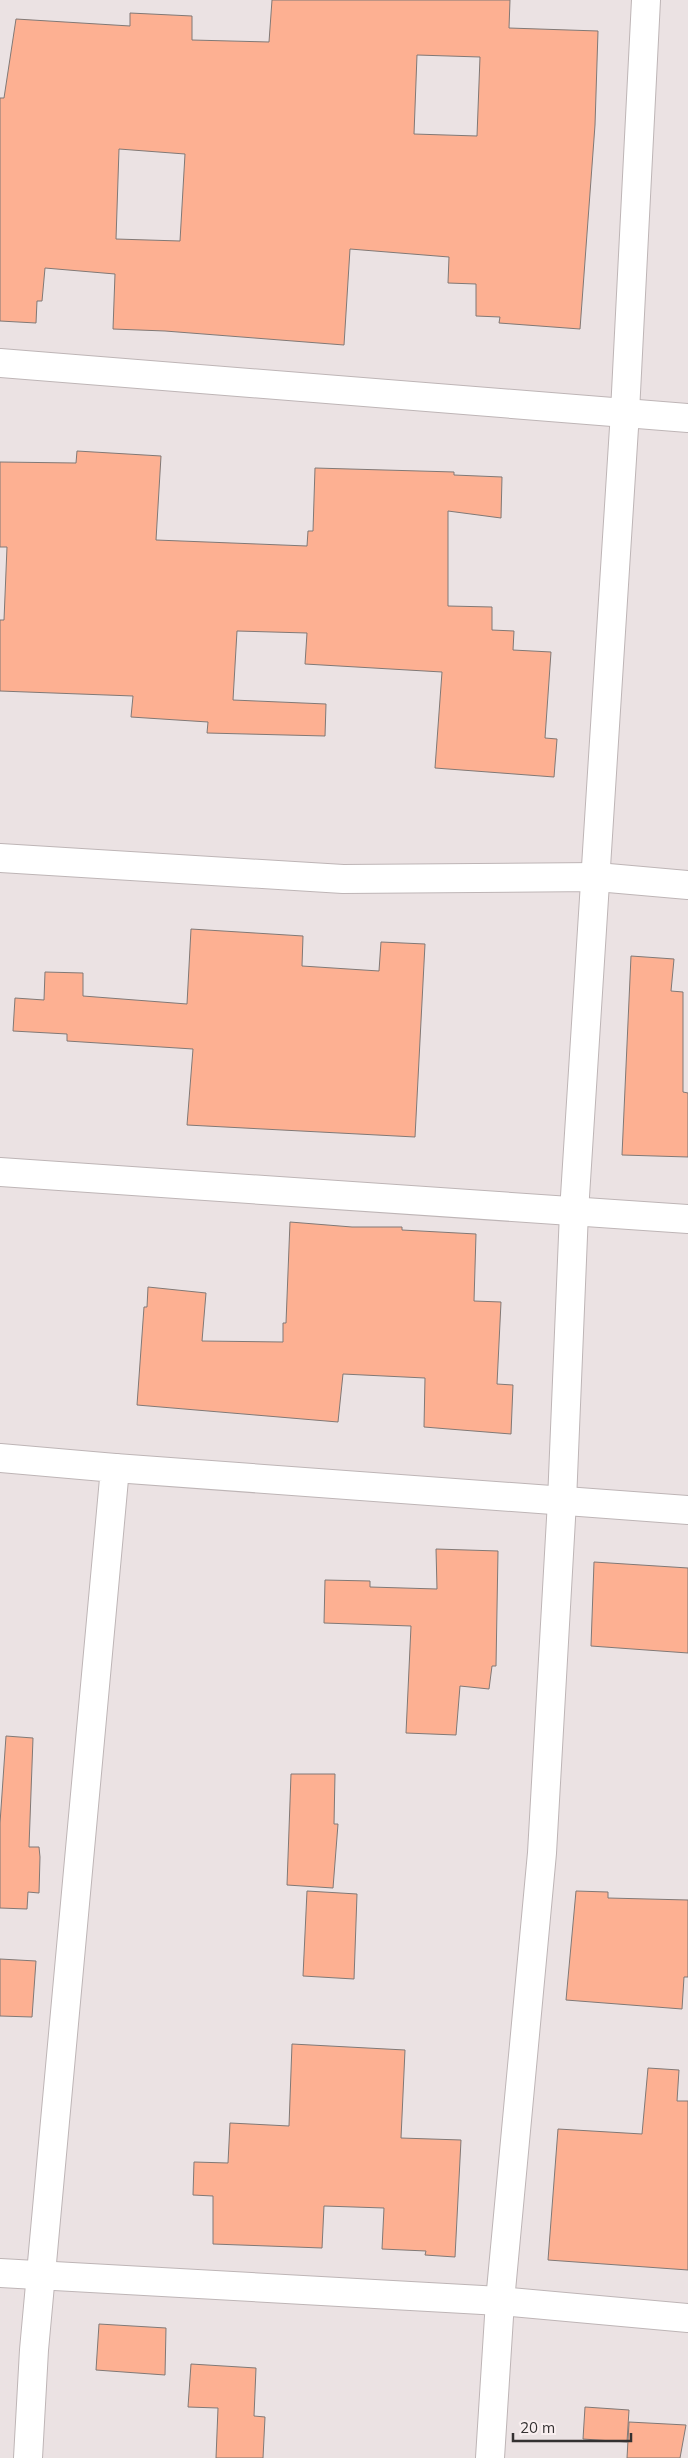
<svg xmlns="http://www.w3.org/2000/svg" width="688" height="2458" font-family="Mulish,sans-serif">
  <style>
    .building { fill: #fdb092; stroke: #817976; fill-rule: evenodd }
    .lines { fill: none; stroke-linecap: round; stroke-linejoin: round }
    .minor-casing { stroke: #beb5b6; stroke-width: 30 }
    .minor { stroke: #fff; stroke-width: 28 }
  </style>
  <rect width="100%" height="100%" fill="#ebe2e3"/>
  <!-- building -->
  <g class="building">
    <path d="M 272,0 L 510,0 L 509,28 L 598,31 L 595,125 L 580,329 L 499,323 L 500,317 L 476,316 L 476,284 L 448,283 L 449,257 L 350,249 L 344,345 L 165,331 L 113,329 L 115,274 L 45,268 L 42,301 L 37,301 L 36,323 L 0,321 L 0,98 L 4,98 L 16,19 L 130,26 L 130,13 L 192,16 L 192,40 L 269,42 ZM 417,55 L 480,57 L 477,136 L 414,134 ZM 119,149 L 185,154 L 180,241 L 116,239 Z"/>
    <polygon points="77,451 161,456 156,540 307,546 308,531 313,531 315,468 454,472 454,475 502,477 501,518 448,511 448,606 492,607 492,630 514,631 513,650 551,652 545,738 557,739 554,777 435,768 442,672 305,664 307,633 237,631 233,700 326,704 325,736 207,733 208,722 131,717 133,696 0,691 0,620 4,620 7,547 0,547 0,462 76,463"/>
    <polygon points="191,929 303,936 302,966 379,971 381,942 425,944 415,1137 187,1125 193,1049 67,1041 67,1034 13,1031 15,998 44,1000 45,972 83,973 83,996 187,1004"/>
    <polygon points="631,956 674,959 671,991 683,992 683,1092 688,1093 688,1157 622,1155"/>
    <polygon points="290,1222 352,1227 402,1227 402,1230 476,1234 474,1301 501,1302 497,1384 513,1385 511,1434 424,1427 425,1378 343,1374 338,1422 137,1405 144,1307 147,1307 148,1287 206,1293 202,1341 283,1342 283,1323 286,1323"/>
    <polygon points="436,1549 498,1551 496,1666 492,1666 489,1689 460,1686 456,1735 406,1733 411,1626 324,1623 325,1580 370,1581 370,1587 437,1589"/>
    <polygon points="594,1562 688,1568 688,1653 591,1646"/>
    <polygon points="6,1736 33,1738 29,1847 39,1847 40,1857 39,1893 28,1892 27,1909 0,1908 0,1823"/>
    <polygon points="291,1774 335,1774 334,1824 338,1824 333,1888 287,1885"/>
    <polygon points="307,1891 357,1894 354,1979 303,1976"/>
    <polygon points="576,1891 608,1892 608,1898 688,1900 688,1977 684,1977 682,2009 566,2000"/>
    <polygon points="0,1959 36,1961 32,2017 0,2016"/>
    <polygon points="292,2044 405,2050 401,2138 461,2140 455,2257 425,2255 426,2251 382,2249 384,2208 324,2206 322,2248 213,2244 213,2196 193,2195 194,2162 228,2163 230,2123 289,2126"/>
    <polygon points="648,2068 679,2070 677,2101 688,2101 688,2270 548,2260 558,2129 642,2134"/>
    <polygon points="99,2324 166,2328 165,2375 96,2370"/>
    <polygon points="191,2364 256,2368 254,2416 265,2417 263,2458 216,2458 218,2408 188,2407"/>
    <polygon points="585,2407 629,2410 627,2442 583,2439"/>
    <polygon points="629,2422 686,2425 680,2458 627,2458"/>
  </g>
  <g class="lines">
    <defs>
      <g id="minor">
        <polyline points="0,363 688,418"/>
        <polyline points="0,858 343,879 597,877 688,885"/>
        <polyline points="0,1172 688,1219"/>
        <polyline points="0,1458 115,1468 34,2350 28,2458"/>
        <polyline points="115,1468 688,1510"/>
        <polyline points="0,2273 500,2301 688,2318"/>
        <polyline points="490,2458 500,2301 542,1853 562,1501 574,1212 625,412 646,0"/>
      </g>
    </defs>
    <!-- minor casing -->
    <use href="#minor" class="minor-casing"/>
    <!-- minor -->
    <use href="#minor" class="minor"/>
  </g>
  <!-- scale -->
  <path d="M513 2433v8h118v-8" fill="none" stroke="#343131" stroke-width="2.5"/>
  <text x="520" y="2433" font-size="15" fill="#343131" stroke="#f9eff0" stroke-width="4" paint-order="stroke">20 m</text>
</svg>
